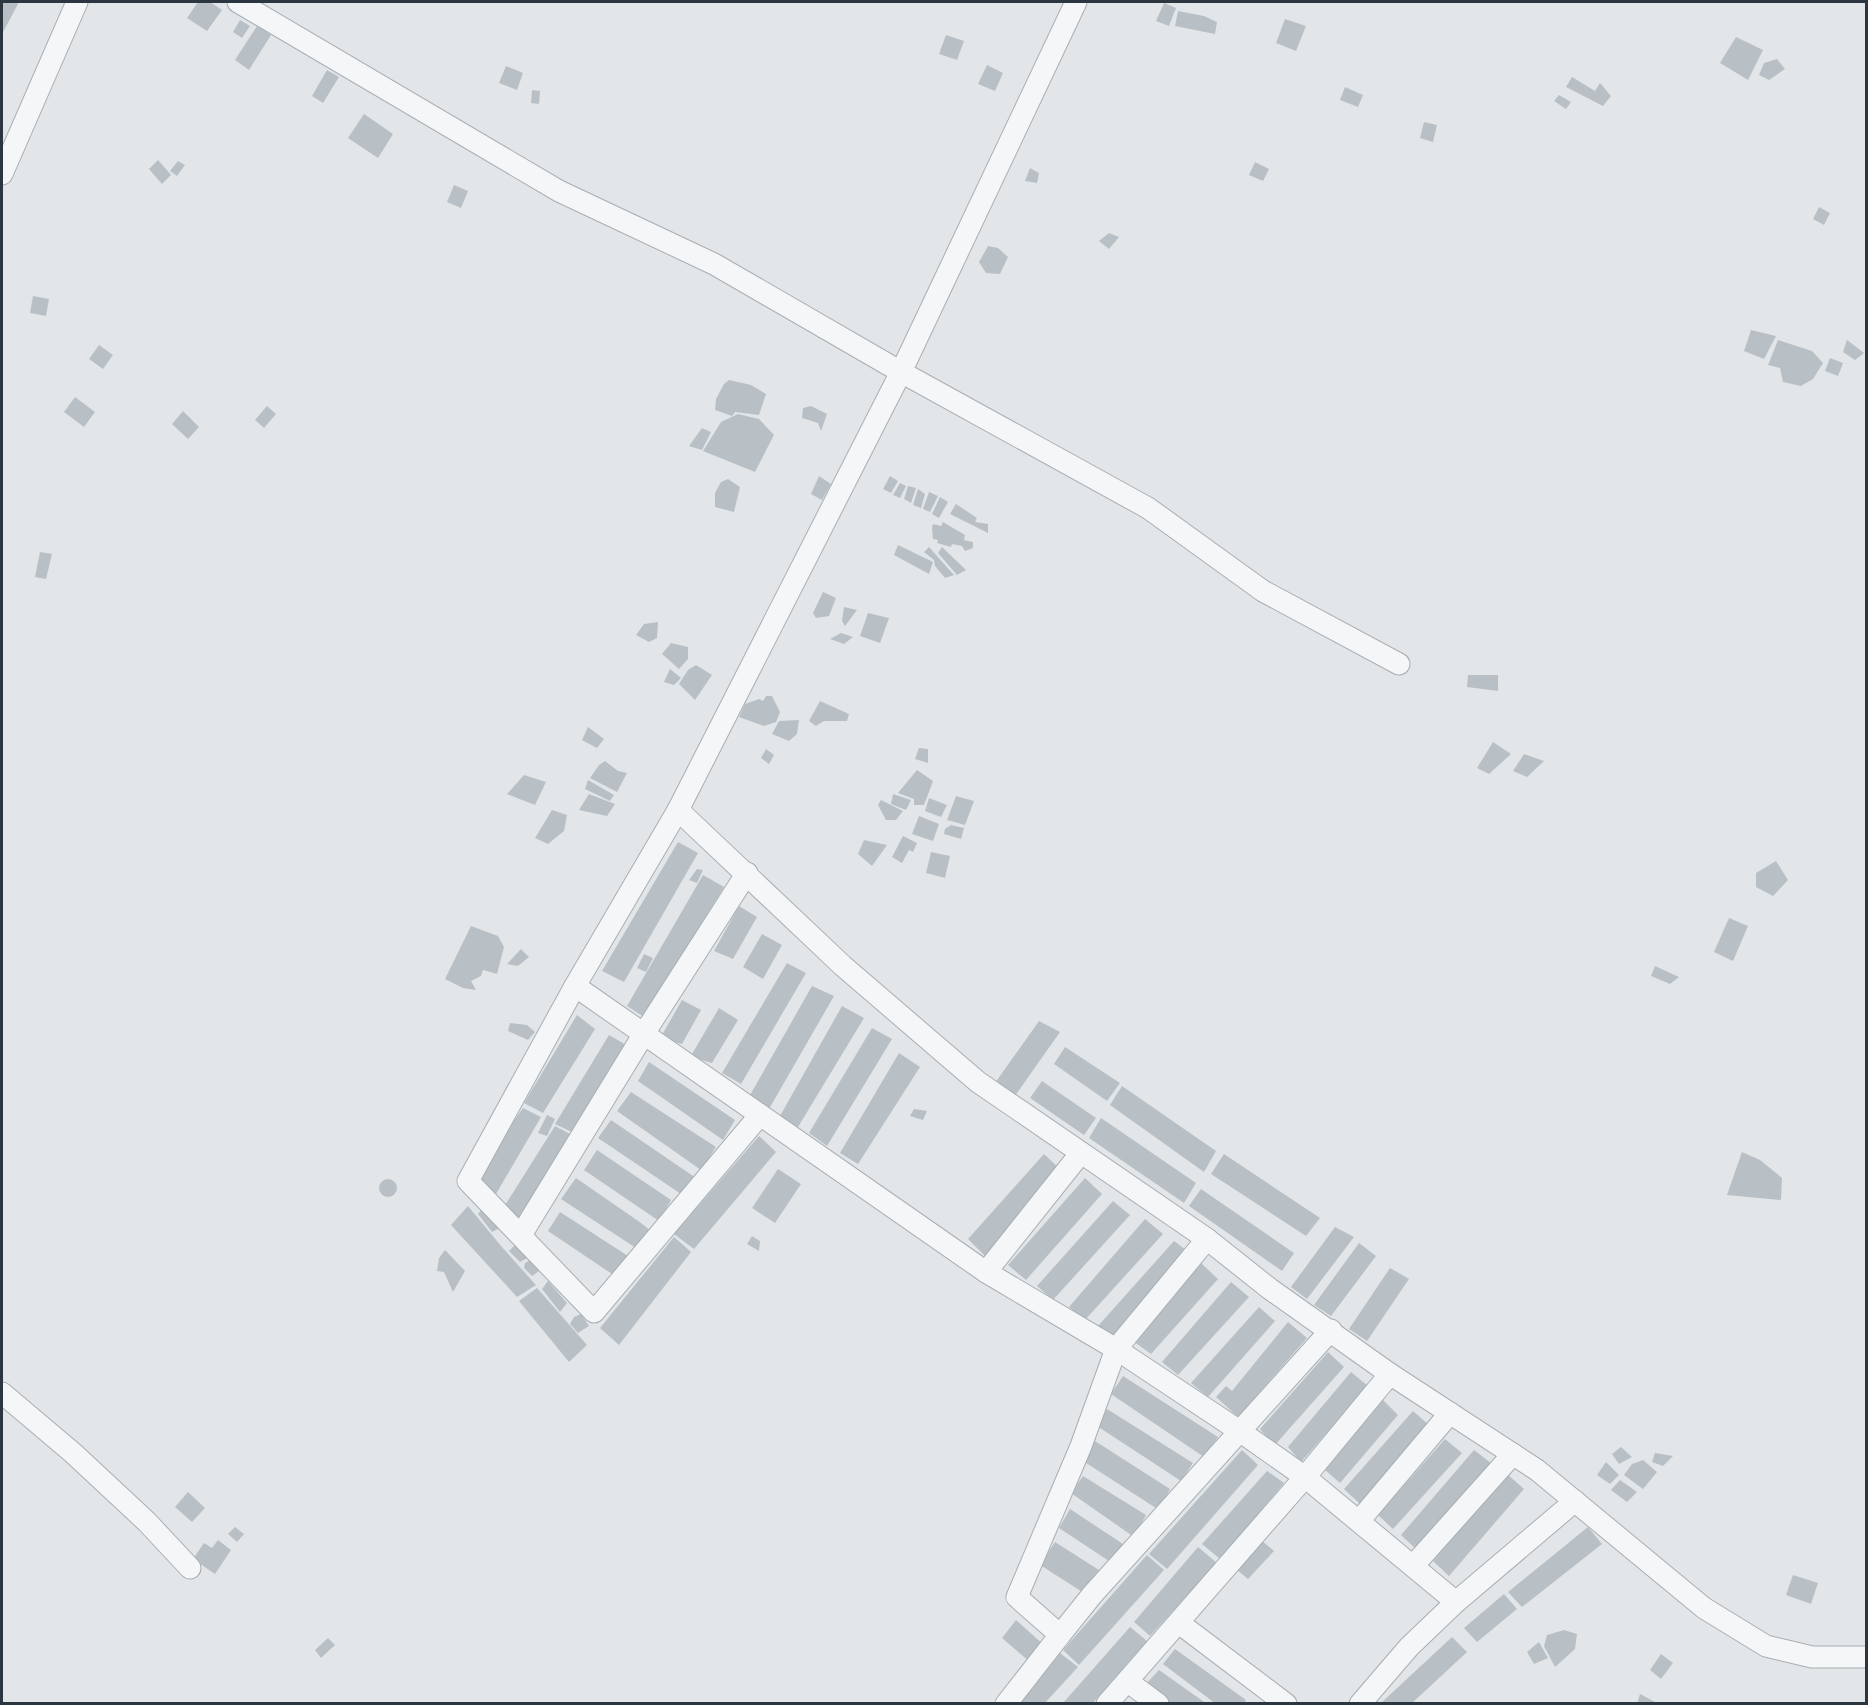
<svg xmlns="http://www.w3.org/2000/svg" width="1868" height="1705" font-family="Barlow,sans-serif">
  <style>
    .building { fill: #b9c0c5 }
    .lines { fill: none; stroke-linecap: round; stroke-linejoin: round }
    .minor-casing { stroke: #a7aeb3; stroke-width: 23 }
    .minor { stroke: #f4f6f8; stroke-width: 21 }
  </style>
  <rect width="100%" height="100%" fill="#e2e6e9"/>
  <!-- building -->
  <g class="building">
    <polygon points="2,2 19,2 2,34"/>
    <polygon points="198,2 210,2 222,10 207,31 187,18"/>
    <polygon points="1164,3 1176,8 1169,26 1156,21"/>
    <polygon points="1178,11 1204,16 1217,22 1215,34 1175,26"/>
    <polygon points="1285,19 1306,26 1296,51 1276,43"/>
    <polygon points="240,20 250,26 242,38 233,32"/>
    <polygon points="257,26 271,35 249,70 235,60"/>
    <polygon points="946,35 964,41 957,60 939,54"/>
    <polygon points="1736,37 1763,50 1748,80 1720,63"/>
    <polygon points="1777,59 1785,69 1769,80 1759,75 1764,63"/>
    <polygon points="987,65 1003,73 995,91 978,84"/>
    <polygon points="506,66 523,73 517,90 499,83"/>
    <polygon points="327,70 339,77 323,103 312,96"/>
    <polygon points="1572,77 1595,91 1600,83 1611,96 1603,106 1566,87"/>
    <polygon points="1345,87 1363,95 1358,107 1340,100"/>
    <polygon points="532,90 540,91 539,104 531,103"/>
    <polygon points="1559,95 1571,102 1566,109 1554,101"/>
    <polygon points="364,114 393,134 378,158 348,138"/>
    <polygon points="1424,122 1437,125 1433,142 1420,138"/>
    <polygon points="158,160 171,175 162,184 149,169"/>
    <polygon points="178,161 185,165 177,176 170,171"/>
    <polygon points="1255,162 1269,169 1263,181 1249,175"/>
    <polygon points="1030,168 1039,173 1037,183 1025,181"/>
    <polygon points="454,185 468,191 461,208 447,202"/>
    <polygon points="1819,207 1830,213 1824,225 1813,219"/>
    <polygon points="1109,233 1119,237 1109,249 1099,241"/>
    <polygon points="988,246 998,248 1008,257 1000,274 986,273 979,262"/>
    <polygon points="33,296 49,299 46,316 30,313"/>
    <polygon points="1751,330 1776,336 1764,359 1744,351"/>
    <polygon points="1778,340 1812,351 1823,363 1813,379 1801,386 1783,382 1780,368 1768,365"/>
    <polygon points="1847,340 1864,353 1855,360 1843,352"/>
    <polygon points="99,345 113,355 103,369 89,359"/>
    <polygon points="1830,358 1843,363 1838,376 1825,371"/>
    <polygon points="729,380 751,385 766,394 759,415 735,412 732,416 715,410 716,399 724,384"/>
    <polygon points="75,397 95,412 84,427 64,412"/>
    <polygon points="267,406 276,414 264,428 255,420"/>
    <polygon points="811,406 827,414 821,431 818,423 802,418 803,408"/>
    <polygon points="183,411 199,427 188,439 172,424"/>
    <polygon points="738,414 759,419 774,435 755,472 703,451 721,422"/>
    <polygon points="702,428 711,432 702,450 689,446"/>
    <polygon points="819,476 831,484 822,500 811,494"/>
    <polygon points="890,476 898,481 891,493 883,489"/>
    <polygon points="728,479 740,487 734,512 715,507 715,493 721,482"/>
    <polygon points="900,483 906,486 900,498 893,495"/>
    <polygon points="908,486 916,488 911,503 904,499"/>
    <polygon points="918,489 925,494 921,508 913,505"/>
    <polygon points="929,492 938,496 930,512 923,509"/>
    <polygon points="940,497 948,502 939,518 932,514"/>
    <polygon points="956,504 977,518 975,522 988,524 988,533 950,514"/>
    <polygon points="943,522 965,535 964,540 973,542 973,548 965,551 962,546 952,544 951,547 937,543 938,540 933,539 932,528 933,524 941,526"/>
    <polygon points="898,545 933,562 929,574 894,555"/>
    <polygon points="929,547 954,575 945,578 935,566 934,560 924,552"/>
    <polygon points="942,547 966,570 957,575 938,553"/>
    <polygon points="40,552 52,554 46,579 35,577"/>
    <polygon points="823,592 836,598 829,616 816,618 813,613"/>
    <polygon points="844,607 857,610 845,626 842,621"/>
    <polygon points="868,613 889,618 880,643 860,636"/>
    <polygon points="658,622 657,638 649,642 636,635 644,624"/>
    <polygon points="841,633 853,637 844,644 830,639"/>
    <polygon points="671,643 688,647 688,659 679,669 662,654"/>
    <polygon points="696,665 712,675 695,700 679,684 688,670"/>
    <polygon points="670,669 681,678 674,685 664,682"/>
    <polygon points="1468,675 1498,675 1498,691 1467,687"/>
    <polygon points="766,696 772,696 780,712 776,722 764,726 739,717 745,704 759,699 763,701"/>
    <polygon points="820,701 849,714 847,721 824,721 816,726 809,721"/>
    <polygon points="799,720 797,734 789,741 772,734 779,721"/>
    <polygon points="588,727 604,739 597,748 582,740"/>
    <polygon points="1493,742 1511,754 1489,774 1477,768"/>
    <polygon points="919,748 928,749 928,763 915,759"/>
    <polygon points="766,749 774,755 769,764 761,758"/>
    <polygon points="1524,754 1544,761 1527,777 1513,771"/>
    <polygon points="605,761 618,771 627,773 617,792 590,778 599,765"/>
    <polygon points="917,770 933,781 924,805 914,805 914,799 898,793"/>
    <polygon points="524,775 546,782 535,805 507,794"/>
    <polygon points="588,780 614,795 610,801 585,789"/>
    <polygon points="589,794 615,804 607,816 579,810"/>
    <polygon points="893,794 911,800 906,810 891,804"/>
    <polygon points="956,796 974,801 965,825 947,820"/>
    <polygon points="929,798 947,805 941,817 925,811"/>
    <polygon points="881,800 903,811 896,820 886,820 878,805"/>
    <polygon points="552,810 567,815 564,831 548,844 535,838"/>
    <polygon points="919,816 939,824 933,841 912,834"/>
    <polygon points="951,825 964,828 961,839 944,834 945,829"/>
    <polygon points="903,836 917,843 913,852 909,850 902,863 892,857"/>
    <polygon points="864,840 887,845 872,866 858,854"/>
    <polygon points="678,842 698,853 624,982 602,971"/>
    <polygon points="931,852 950,856 945,878 926,873"/>
    <polygon points="1776,861 1788,880 1773,896 1756,887 1756,873"/>
    <polygon points="697,869 703,870 697,883 689,880"/>
    <polygon points="703,875 724,887 644,1017 627,1006"/>
    <polygon points="739,906 757,917 733,959 714,951"/>
    <polygon points="1729,918 1748,926 1733,961 1714,952"/>
    <polygon points="471,926 498,936 504,947 497,974 483,970 481,976 471,981 476,990 463,988 445,979"/>
    <polygon points="762,934 782,945 763,979 743,967"/>
    <polygon points="521,949 529,957 518,966 507,964"/>
    <polygon points="644,954 653,958 646,972 637,968"/>
    <polygon points="787,963 806,973 741,1084 722,1073"/>
    <polygon points="1655,966 1679,977 1670,984 1651,976"/>
    <polygon points="812,986 834,996 769,1109 749,1097"/>
    <polygon points="682,1000 701,1010 682,1044 667,1040 662,1035"/>
    <polygon points="842,1006 864,1018 798,1127 780,1116"/>
    <polygon points="719,1008 738,1020 712,1063 698,1059 692,1054"/>
    <polygon points="577,1015 595,1029 543,1113 524,1103"/>
    <polygon points="1039,1021 1060,1032 1015,1096 995,1083"/>
    <polygon points="510,1023 527,1025 535,1032 528,1040 508,1031"/>
    <polygon points="872,1028 892,1039 827,1146 809,1133"/>
    <polygon points="609,1035 628,1046 574,1133 555,1124"/>
    <polygon points="1065,1047 1120,1083 1107,1101 1054,1064"/>
    <polygon points="899,1053 920,1067 858,1164 840,1153"/>
    <polygon points="649,1062 735,1120 723,1140 638,1081"/>
    <polygon points="1042,1081 1096,1118 1084,1135 1030,1098"/>
    <polygon points="1122,1086 1216,1151 1204,1172 1110,1105"/>
    <polygon points="631,1092 716,1147 701,1170 617,1111"/>
    <polygon points="523,1108 541,1117 496,1194 480,1182 500,1140"/>
    <polygon points="914,1109 927,1111 923,1120 910,1116"/>
    <polygon points="547,1115 555,1119 547,1136 538,1133"/>
    <polygon points="1101,1118 1196,1183 1184,1203 1089,1138"/>
    <polygon points="611,1120 696,1178 684,1196 598,1138"/>
    <polygon points="555,1126 574,1136 520,1222 502,1210"/>
    <polygon points="759,1136 776,1152 694,1249 674,1234"/>
    <polygon points="597,1150 671,1200 659,1221 584,1170"/>
    <polygon points="1742,1152 1760,1160 1782,1178 1781,1200 1727,1195"/>
    <polygon points="1044,1154 1061,1170 985,1256 968,1239"/>
    <polygon points="1224,1154 1320,1218 1306,1236 1211,1174"/>
    <polygon points="778,1169 801,1184 775,1223 752,1208"/>
    <polygon points="576,1178 641,1223 651,1231 636,1248 561,1199"/>
    <polygon points="1085,1178 1102,1194 1026,1280 1008,1265"/>
    <circle cx="388" cy="1188" r="9"/>
    <polygon points="1201,1189 1294,1253 1282,1271 1189,1206"/>
    <polygon points="1113,1201 1130,1215 1053,1300 1037,1286"/>
    <polygon points="485,1205 502,1227 492,1232 478,1214"/>
    <polygon points="468,1206 501,1246 536,1285 517,1297 451,1225"/>
    <polygon points="560,1212 628,1256 612,1274 548,1231"/>
    <polygon points="1145,1219 1163,1234 1085,1320 1069,1307"/>
    <polygon points="1335,1227 1354,1237 1307,1299 1291,1287"/>
    <polygon points="752,1236 760,1241 759,1251 747,1244"/>
    <polygon points="674,1237 691,1252 619,1345 600,1328"/>
    <polygon points="519,1241 531,1256 520,1262 509,1251"/>
    <polygon points="1174,1241 1190,1253 1114,1340 1098,1326"/>
    <polygon points="1359,1243 1376,1256 1331,1316 1314,1305"/>
    <polygon points="445,1250 465,1271 453,1292 444,1272 437,1271 439,1258"/>
    <polygon points="532,1259 542,1269 532,1276 524,1268 525,1263"/>
    <polygon points="1201,1263 1218,1279 1151,1354 1133,1341"/>
    <polygon points="1390,1268 1409,1279 1367,1341 1349,1329"/>
    <polygon points="548,1281 567,1303 560,1312 542,1289"/>
    <polygon points="1231,1282 1249,1297 1178,1375 1162,1362"/>
    <polygon points="537,1288 587,1345 569,1362 519,1301"/>
    <polygon points="1259,1307 1275,1321 1208,1397 1191,1383"/>
    <polygon points="581,1314 589,1326 578,1333 570,1324 574,1317"/>
    <polygon points="1288,1322 1307,1338 1238,1417 1216,1397 1226,1386 1232,1391"/>
    <polygon points="1328,1352 1344,1367 1274,1446 1260,1429"/>
    <polygon points="1351,1372 1368,1386 1301,1462 1288,1447"/>
    <polygon points="1123,1376 1218,1437 1204,1457 1111,1394"/>
    <polygon points="1383,1400 1398,1415 1340,1483 1324,1469"/>
    <polygon points="1107,1409 1193,1463 1181,1481 1097,1426"/>
    <polygon points="1413,1411 1429,1425 1360,1504 1344,1489"/>
    <polygon points="1445,1439 1462,1453 1393,1529 1378,1515"/>
    <polygon points="1095,1441 1170,1489 1159,1510 1083,1461"/>
    <polygon points="1621,1447 1632,1457 1619,1464 1612,1454"/>
    <polygon points="1242,1450 1258,1465 1167,1569 1149,1554"/>
    <polygon points="1474,1450 1491,1463 1416,1549 1401,1535"/>
    <polygon points="1655,1453 1673,1456 1663,1466 1652,1462"/>
    <polygon points="1643,1460 1657,1472 1643,1489 1624,1475 1632,1464"/>
    <polygon points="1606,1462 1619,1475 1610,1484 1597,1475"/>
    <polygon points="1267,1471 1284,1483 1220,1559 1202,1544"/>
    <polygon points="1507,1474 1524,1489 1449,1576 1433,1561"/>
    <polygon points="1083,1476 1146,1515 1134,1537 1071,1493"/>
    <polygon points="1620,1480 1637,1492 1627,1502 1611,1490"/>
    <polygon points="188,1492 205,1508 192,1522 175,1507"/>
    <polygon points="1070,1509 1123,1544 1112,1563 1059,1528"/>
    <polygon points="235,1527 244,1534 237,1542 228,1534"/>
    <polygon points="1588,1527 1602,1544 1522,1607 1508,1592"/>
    <polygon points="218,1540 231,1550 215,1574 193,1559 204,1543 212,1548"/>
    <polygon points="1261,1540 1274,1551 1248,1579 1237,1570"/>
    <polygon points="1055,1542 1099,1570 1084,1593 1040,1565"/>
    <polygon points="1198,1547 1217,1563 1150,1636 1134,1622"/>
    <polygon points="1147,1555 1164,1570 1079,1665 1063,1650"/>
    <polygon points="1793,1575 1818,1583 1811,1604 1786,1595"/>
    <polygon points="1504,1594 1517,1609 1477,1642 1464,1628"/>
    <polygon points="1016,1620 1045,1646 1031,1663 1002,1638"/>
    <polygon points="1130,1627 1147,1641 1092,1704 1064,1702"/>
    <polygon points="1564,1630 1577,1634 1575,1649 1555,1667 1544,1646 1547,1635"/>
    <polygon points="1452,1637 1467,1652 1411,1704 1380,1704"/>
    <polygon points="328,1638 335,1645 321,1658 315,1650"/>
    <polygon points="1539,1642 1548,1658 1534,1664 1527,1652"/>
    <polygon points="1175,1649 1246,1700 1244,1704 1216,1704 1163,1664"/>
    <polygon points="1060,1653 1078,1667 1044,1704 1017,1704"/>
    <polygon points="1661,1654 1673,1663 1661,1679 1650,1670"/>
    <polygon points="1159,1670 1207,1704 1167,1704 1144,1686"/>
    <polygon points="1640,1694 1655,1702 1637,1704"/>
  </g>
  <g class="lines">
    <defs>
      <g id="minor">
        <polyline points="238,2 559,191 714,264 901,372 1148,508 1263,591 1399,664"/>
        <polyline points="2,174 77,2"/>
        <polyline points="678,810 843,966 978,1082 1207,1239 1270,1289 1390,1374 1537,1470 1704,1608 1766,1646 1812,1657 1866,1657"/>
        <polyline points="575,986 986,1272 1116,1349 1241,1432 1305,1477 1456,1602"/>
        <polyline points="760,1115 594,1312 468,1181 575,986 678,810 901,372 1076,2"/>
        <polyline points="521,1235 645,1032 747,873"/>
        <polyline points="1207,1239 1116,1349 1081,1446 1017,1597 1060,1635 1092,1595 1331,1330"/>
        <polyline points="986,1272 1080,1154"/>
        <polyline points="2,1393 73,1453 147,1522 190,1568"/>
        <polyline points="1359,1521 1450,1413"/>
        <polyline points="1413,1566 1513,1454"/>
        <polyline points="1179,1623 1286,1704"/>
        <polyline points="1127,1681 1158,1704"/>
        <polyline points="1006,1704 1060,1635"/>
        <polyline points="1107,1704 1305,1477 1390,1374"/>
        <polyline points="1360,1704 1409,1647 1456,1602 1575,1501"/>
      </g>
    </defs>
    <!-- minor casing -->
    <use href="#minor" class="minor-casing"/>
    <!-- minor -->
    <use href="#minor" class="minor"/>
  </g>
  <!-- border -->
  <rect width="1868" height="1705" fill="none" stroke="#2b3640" stroke-width="6"/>
</svg>
